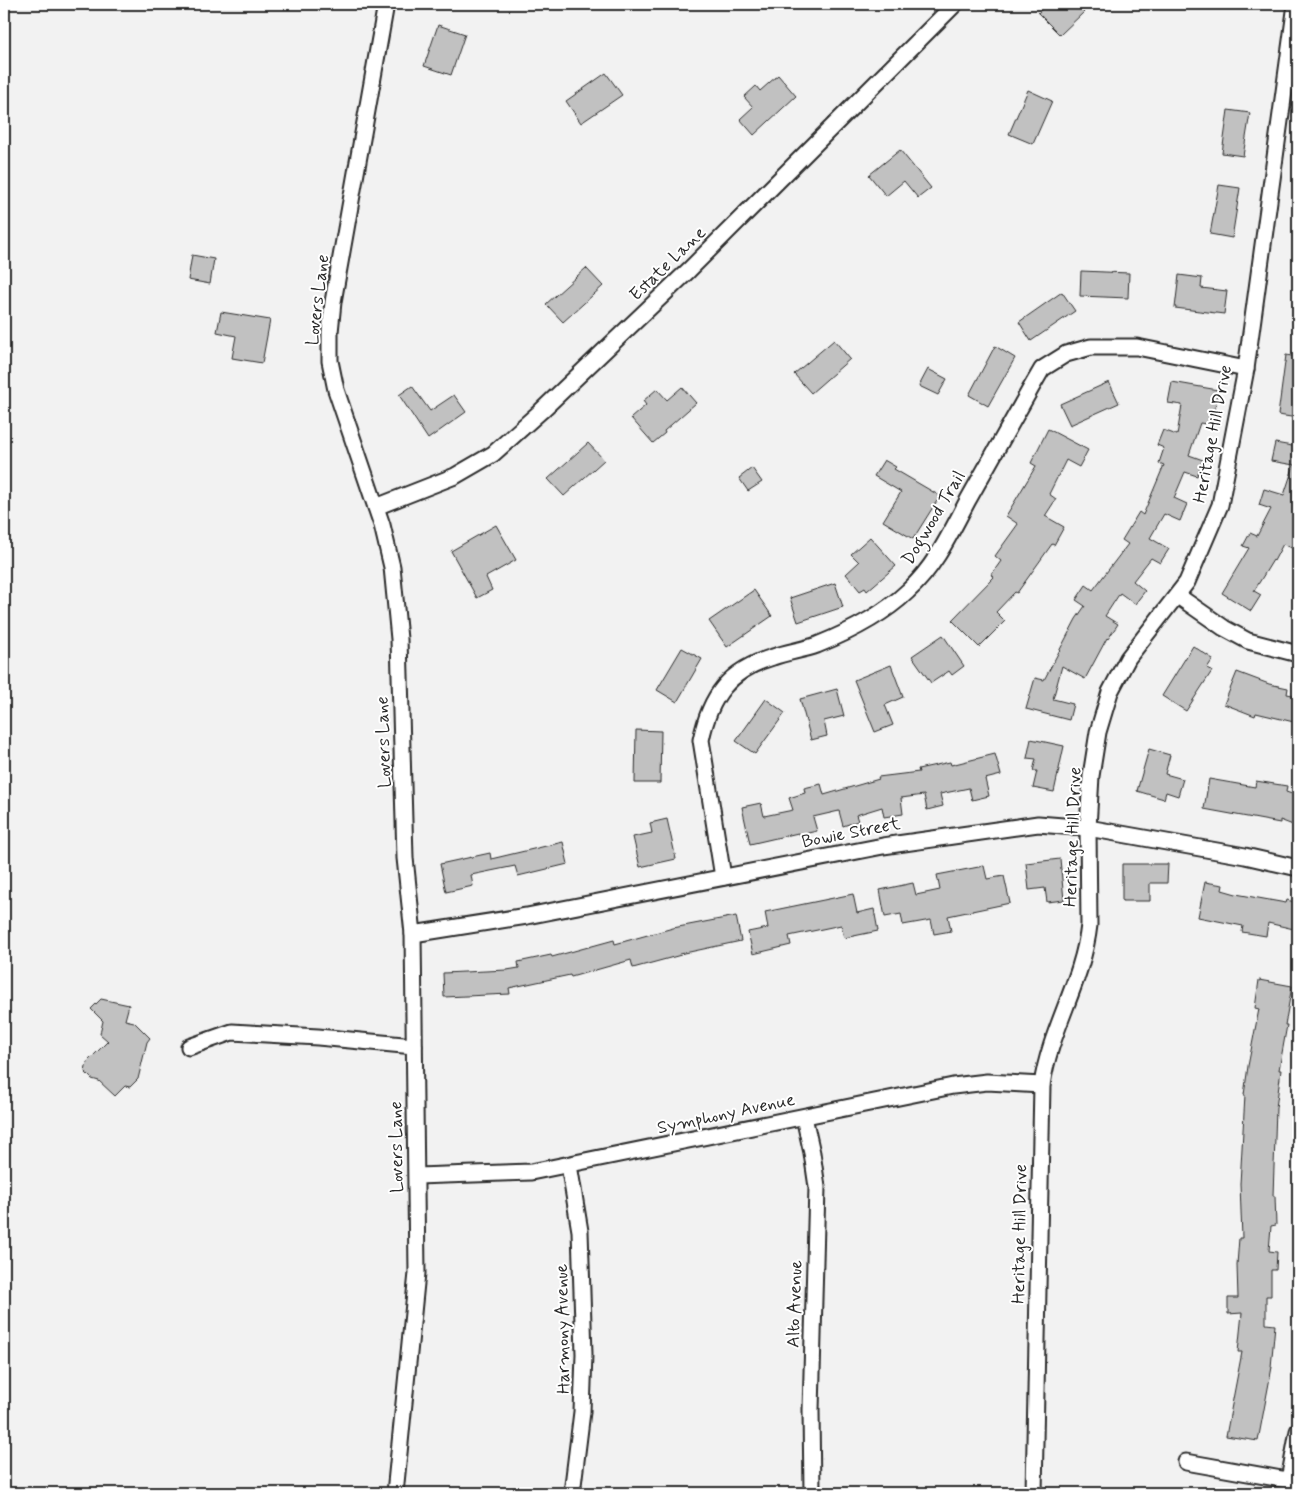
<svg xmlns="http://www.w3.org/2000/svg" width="1302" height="1497" font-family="Mynerve,sans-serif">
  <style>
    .building { fill: #c1c1c1; stroke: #2b2b2b }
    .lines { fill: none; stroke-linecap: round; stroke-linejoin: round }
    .minor-casing { stroke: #2b2b2b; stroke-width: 19 }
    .minor { stroke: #fff; stroke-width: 15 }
    .labels { text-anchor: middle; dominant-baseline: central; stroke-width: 4; stroke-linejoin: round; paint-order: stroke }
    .street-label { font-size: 18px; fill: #2b2b2b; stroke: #fff }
  </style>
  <rect width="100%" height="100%" fill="#f2f2f2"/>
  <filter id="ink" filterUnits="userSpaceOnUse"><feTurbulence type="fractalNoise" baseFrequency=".02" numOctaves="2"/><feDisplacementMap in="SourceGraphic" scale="10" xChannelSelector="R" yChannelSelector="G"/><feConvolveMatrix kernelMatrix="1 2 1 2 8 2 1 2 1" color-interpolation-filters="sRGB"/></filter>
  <g filter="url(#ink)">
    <!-- building -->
    <g class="building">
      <polygon points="1047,4 1076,4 1084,12 1060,35 1038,13"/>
      <polygon points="438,25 465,34 451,75 424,66"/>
      <polygon points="606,73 622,95 581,123 566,101"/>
      <polygon points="778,75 796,96 754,135 740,119 753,107 744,97 756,86 760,91"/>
      <polygon points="1028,90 1052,101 1033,144 1009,134"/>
      <polygon points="1228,110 1250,113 1243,156 1222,153"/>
      <polygon points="900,150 931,188 918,198 904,181 886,196 869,175"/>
      <polygon points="1219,185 1240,188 1232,238 1210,234"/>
      <polygon points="192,255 214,259 210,284 188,280"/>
      <polygon points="586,268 603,286 563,322 546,304"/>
      <polygon points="1081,271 1129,273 1128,298 1080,296"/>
      <polygon points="1179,275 1202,278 1201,288 1227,291 1224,314 1175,308"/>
      <polygon points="1062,292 1075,311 1031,341 1019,322"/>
      <polygon points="221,312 270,320 262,363 232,358 236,336 217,332"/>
      <polygon points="834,340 850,359 811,393 794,374"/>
      <polygon points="995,346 1015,358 988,406 969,395"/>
      <polygon points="1286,355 1298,357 1298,418 1278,415"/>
      <polygon points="928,369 947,379 938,395 919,386"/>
      <polygon points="1109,382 1119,403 1070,425 1060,404"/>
      <polygon points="1172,382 1218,390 1212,425 1200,423 1189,455 1203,460 1197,476 1185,472 1174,498 1187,504 1180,521 1164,514 1150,538 1169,549 1160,563 1151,558 1133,581 1145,591 1135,604 1120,593 1105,616 1118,624 1108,639 1107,638 1085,679 1062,666 1053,699 1073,704 1069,720 1026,709 1035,678 1044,680 1076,619 1085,606 1076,600 1086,585 1093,590 1128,544 1122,540 1139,512 1143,515 1164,465 1159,463 1164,448 1157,445 1163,430 1177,435 1182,405 1168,403"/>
      <polygon points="412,386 430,411 454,395 466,412 428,439 399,395"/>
      <polygon points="682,387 696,403 664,431 665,433 653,443 631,418 646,405 643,401 657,389 667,400"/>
      <polygon points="1048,429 1088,450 1079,467 1066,460 1049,494 1056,499 1045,516 1064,527 1054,545 1052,544 1017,593 1015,592 996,612 1005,621 979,647 952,620 994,577 991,575 1001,561 995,556 1018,524 1006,516 1036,466 1031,463"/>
      <polygon points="588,443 604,460 564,496 548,479"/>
      <polygon points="1275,443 1298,447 1298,536 1292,548 1283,544 1274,561 1273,560 1254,591 1261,595 1251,611 1222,593 1249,548 1243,546 1250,533 1257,536 1271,509 1259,505 1264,489 1284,495 1294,465 1271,461"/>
      <polygon points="884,460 896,467 894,469 940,496 913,539 883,521 901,492 874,476"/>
      <polygon points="752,468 762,482 748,491 739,478"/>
      <polygon points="496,525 516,560 486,577 492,590 477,598 451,551"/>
      <polygon points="870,537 896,566 867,591 865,588 860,591 846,574 859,562 851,554"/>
      <polygon points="835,583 843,607 798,622 790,598"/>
      <polygon points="754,590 772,616 727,647 709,621"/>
      <polygon points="943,635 964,666 952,675 949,671 931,683 912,656"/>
      <polygon points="1193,646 1213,659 1207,668 1212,671 1186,711 1162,696"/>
      <polygon points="682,648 702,659 677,702 657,690"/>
      <polygon points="891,665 903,697 885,705 893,725 875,732 854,680"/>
      <polygon points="1237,672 1269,684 1288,688 1287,694 1298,696 1298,723 1256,713 1255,716 1224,704"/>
      <polygon points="837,689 844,716 824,721 827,736 811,740 800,699"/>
      <polygon points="766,699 785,713 755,754 736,741"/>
      <polygon points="636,730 661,731 660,783 635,783"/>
      <polygon points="1031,739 1064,746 1054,792 1033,788 1037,771 1033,771 1036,759 1027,758"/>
      <polygon points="1149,749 1170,755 1165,774 1183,779 1178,796 1166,792 1164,799 1137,791"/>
      <polygon points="995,754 1001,775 985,779 989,796 972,800 969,788 940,794 943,806 927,810 924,795 901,798 903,814 884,817 882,807 856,815 858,821 843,826 839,811 813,817 817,831 799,835 798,833 750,844 742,807 761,803 764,816 793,810 789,798 805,793 804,788 821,784 824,795 879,779 878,777 919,772 918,769 950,762 951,765"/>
      <polygon points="1209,779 1255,787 1256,781 1287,786 1286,792 1298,796 1298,827 1280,820 1280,823 1204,809"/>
      <polygon points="667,819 676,859 640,867 633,837 652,833 650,823"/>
      <polygon points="563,842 568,864 518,876 515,866 471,875 473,886 446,892 440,864 490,853 491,859"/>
      <polygon points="1060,859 1064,900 1047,902 1045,888 1029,890 1026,863"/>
      <polygon points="1122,864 1168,864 1167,883 1150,883 1150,901 1122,901"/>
      <polygon points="984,866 987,879 1004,876 1010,903 948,916 951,931 934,934 931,920 903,925 901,914 885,917 880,890 913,883 916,895 940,890 937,875"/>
      <polygon points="1205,882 1223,885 1222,890 1236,894 1286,903 1287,900 1298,903 1298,930 1268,923 1266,936 1242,932 1243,926 1198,917"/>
      <polygon points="853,894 857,913 874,909 878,931 844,938 841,925 789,936 791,945 753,954 748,932 768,928 765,912"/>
      <polygon points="736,916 741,941 680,954 681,955 633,968 631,960 571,977 570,975 509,988 510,994 444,997 443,973 507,970 519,968 518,962 551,955 552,957 614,940 615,944 673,928"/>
      <polygon points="1259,980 1292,986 1285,1025 1287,1025 1279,1070 1281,1070 1276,1108 1273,1196 1275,1196 1276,1225 1271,1226 1269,1251 1277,1252 1276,1270 1271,1270 1271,1296 1266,1296 1266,1324 1275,1325 1271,1367 1272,1367 1258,1441 1226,1436 1242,1352 1238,1352 1242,1313 1228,1314 1228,1298 1238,1298 1237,1265 1239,1238 1242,1238 1240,1184 1245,1095 1244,1095 1248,1066 1259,1009 1255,1008"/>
      <polygon points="101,999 129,1005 125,1020 134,1022 150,1038 147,1042 138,1079 130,1087 125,1086 115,1096 99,1081 92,1079 85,1072 87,1062 108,1041 100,1034 103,1021 91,1009"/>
    </g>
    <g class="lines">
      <defs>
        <g id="minor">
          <polyline points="386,4 333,302 330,332 330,361 336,390 382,525 392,567 399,639 405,858 413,934 417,1273 395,1493"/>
          <polyline points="376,507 455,476 493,454 541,411 689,270 955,4"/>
          <polyline points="1178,596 1224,628 1248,641 1298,654"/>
          <path d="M 723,877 L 701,740 C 710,696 729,670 773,657 C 787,652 803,650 817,645 C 847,633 884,614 908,591 C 935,567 951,532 968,500 C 989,463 1010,425 1031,388 L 1042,369 L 1066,354 L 1091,347 L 1137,347 L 1246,369"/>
          <polyline points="413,934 527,916 883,846 1038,824 1088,828 1245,856 1298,868"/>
          <polyline points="189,1047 232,1032 318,1037 414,1046"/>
          <polyline points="804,1117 812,1153 817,1187 811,1410 812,1493"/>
          <polyline points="569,1165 580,1231 584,1354 582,1412 572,1493"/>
          <polyline points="417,1176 531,1172 953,1086 987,1082 1042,1085"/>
          <polyline points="1186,1462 1298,1482"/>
          <polyline points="1289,1480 1298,1431"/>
          <path d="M 1034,1493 L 1042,1085 C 1050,1029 1083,981 1089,925 L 1088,828 L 1091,776 L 1098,732 L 1110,692 L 1128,658 L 1187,582 L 1220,505 L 1246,369 L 1296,4"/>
        </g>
      </defs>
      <!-- minor casing -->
      <use href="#minor" class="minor-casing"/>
      <!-- minor -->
      <use href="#minor" class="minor"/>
    </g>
  </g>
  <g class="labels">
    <!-- street labels -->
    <g class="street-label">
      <text transform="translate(668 264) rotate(-44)">Estate Lane</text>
      <text transform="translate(318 300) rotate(-83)">Lovers Lane</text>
      <text transform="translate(1213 434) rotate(-79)">Heritage Hill Drive</text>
      <text transform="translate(934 518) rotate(-59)">Dogwood Trail</text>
      <text transform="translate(384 742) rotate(-92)">Lovers Lane</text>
      <text transform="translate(851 833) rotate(-11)">Bowie Street</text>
      <text transform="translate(1073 837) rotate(-88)">Heritage Hill Drive</text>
      <text transform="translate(726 1114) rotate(-12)">Symphony Avenue</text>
      <text transform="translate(397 1147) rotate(-91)">Lovers Lane</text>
      <text transform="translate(1020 1234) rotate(-89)">Heritage Hill Drive</text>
      <text transform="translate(795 1304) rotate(-88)">Alto Avenue</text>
      <text transform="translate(563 1329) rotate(-91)">Harmony Avenue</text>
    </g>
  </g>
  <!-- margin -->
  <rect width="1302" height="1497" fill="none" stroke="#fff" stroke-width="20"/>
  <rect x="10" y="10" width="1282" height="1477" fill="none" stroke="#2b2b2b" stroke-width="2" filter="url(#ink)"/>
</svg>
